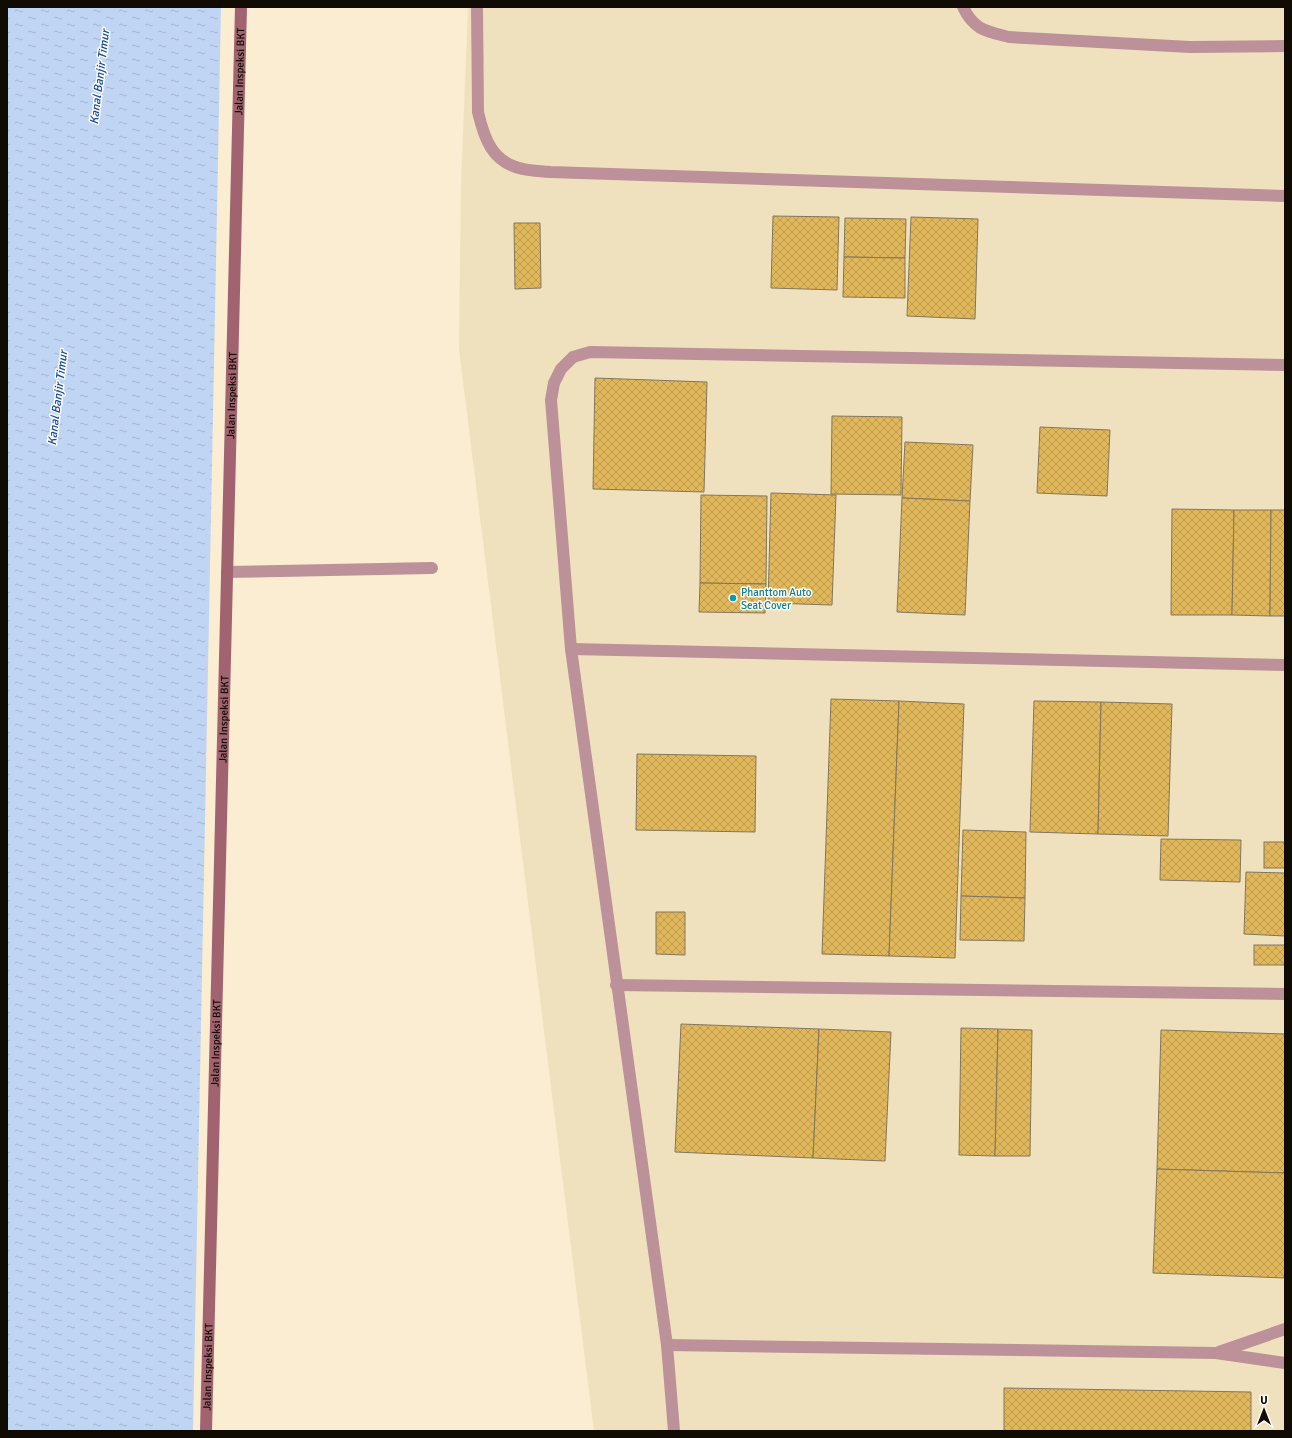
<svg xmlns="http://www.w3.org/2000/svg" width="1292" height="1438" font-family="Signika,sans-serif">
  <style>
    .built { fill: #f0e1be }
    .water { fill: url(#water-ripples) }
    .building { fill: url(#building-cross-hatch); stroke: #82765d }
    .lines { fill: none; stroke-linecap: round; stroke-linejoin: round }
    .lane { stroke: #bd9199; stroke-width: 12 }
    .street { stroke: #bd9199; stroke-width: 12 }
    .secondary { stroke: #a26370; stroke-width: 12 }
    .culture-dot { fill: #0f9aa8; stroke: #fefbf6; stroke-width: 1.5 }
    .labels { text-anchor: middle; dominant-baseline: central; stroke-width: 3; stroke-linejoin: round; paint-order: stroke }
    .street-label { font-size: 11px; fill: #100c04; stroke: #fefbf6 }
    .culture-label { font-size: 11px; fill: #0d838f; stroke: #fefbf6; text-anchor: start }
    .water-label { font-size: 12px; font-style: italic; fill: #10499f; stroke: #fefbf6 }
  </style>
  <defs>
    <pattern id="water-ripples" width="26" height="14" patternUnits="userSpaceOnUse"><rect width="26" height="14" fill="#c0d4f3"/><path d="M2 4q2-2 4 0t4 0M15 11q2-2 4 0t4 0" fill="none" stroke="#a4b5cf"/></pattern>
    <pattern id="building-cross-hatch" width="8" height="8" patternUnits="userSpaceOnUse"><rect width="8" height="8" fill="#e0b75a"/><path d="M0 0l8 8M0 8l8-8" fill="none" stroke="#bf9c4d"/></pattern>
  </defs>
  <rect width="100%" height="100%" fill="#faedd1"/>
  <!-- built -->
  <polygon class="built" points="468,7 1285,7 1285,1431 594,1431 459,349 461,184"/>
  <!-- water -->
  <polygon class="water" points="7,7 221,7 193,1431 7,1431"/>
  <!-- building -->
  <g class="building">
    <polygon points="773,216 839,217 837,290 771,288"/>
    <polygon points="911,217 978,219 975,319 907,316"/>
    <polygon points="845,218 906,219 905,258 844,257"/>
    <polygon points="514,223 540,223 541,288 515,289"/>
    <polygon points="844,257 905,258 905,298 843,297"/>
    <polygon points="595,378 707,382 704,492 593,489"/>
    <polygon points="832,416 902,417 901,495 831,494"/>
    <polygon points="1040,427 1110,430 1107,496 1037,493"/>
    <polygon points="905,442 973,445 970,501 902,498"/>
    <polygon points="771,493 836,495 832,605 768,603"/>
    <polygon points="701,495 767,496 766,584 700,583"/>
    <polygon points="902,498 970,501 965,615 897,612"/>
    <polygon points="1172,509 1234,510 1232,615 1171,615"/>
    <polygon points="1234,510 1271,510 1270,616 1232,615"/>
    <polygon points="1271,510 1285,510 1285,616 1270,616"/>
    <polygon points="700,583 766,584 765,613 699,612"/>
    <polygon points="831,699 899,701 889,956 822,954"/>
    <polygon points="899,701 964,704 955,958 889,956"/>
    <polygon points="1034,701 1101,702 1098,834 1030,832"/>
    <polygon points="1101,702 1172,704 1168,836 1098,834"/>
    <polygon points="637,754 756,756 755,832 636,830"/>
    <polygon points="963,830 1026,832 1025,898 961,896"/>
    <polygon points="1161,839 1241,840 1240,882 1160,880"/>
    <rect x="1264" y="842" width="21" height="26"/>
    <polygon points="1246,872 1285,873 1285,936 1244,934"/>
    <polygon points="961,896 1025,898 1024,941 960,940"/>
    <polygon points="656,912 685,912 685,955 656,954"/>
    <rect x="1254" y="945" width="31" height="20"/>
    <polygon points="681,1024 819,1029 813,1158 675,1152"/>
    <polygon points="961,1028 998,1029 995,1156 959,1155"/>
    <polygon points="819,1029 891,1032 885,1161 813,1158"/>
    <polygon points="998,1029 1032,1030 1030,1156 995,1156"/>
    <polygon points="1161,1030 1285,1034 1285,1173 1157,1169"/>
    <polygon points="1157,1169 1285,1173 1285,1278 1153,1273"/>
    <polygon points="1004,1388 1251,1392 1251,1431 1004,1431"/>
  </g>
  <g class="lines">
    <!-- lane -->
    <polyline class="lane" points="227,572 432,568"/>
    <!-- street -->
    <g class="street">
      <path d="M 477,7 L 478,112 C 484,138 492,163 523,169 C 531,171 541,171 550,172 L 1285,196"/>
      <path d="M 963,7 C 974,30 986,31 1009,37 L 1190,47 L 1285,46"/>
      <polyline points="571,649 1285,665"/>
      <polyline points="616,985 1285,994"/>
      <polyline points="667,1345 1216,1353 1285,1363"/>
      <polyline points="1219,1352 1285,1329"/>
      <polyline points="674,1431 667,1345 571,649 551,400 554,383 561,369 573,357 590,352 1285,365"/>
    </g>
    <!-- secondary -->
    <path class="secondary" id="s1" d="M 206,1431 L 241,7"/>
  </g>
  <!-- markers -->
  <circle class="culture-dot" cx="733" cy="598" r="4"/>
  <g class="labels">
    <!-- street labels -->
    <g class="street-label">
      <text stroke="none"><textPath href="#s1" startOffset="1360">Jalan Inspeksi BKT</textPath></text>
      <text stroke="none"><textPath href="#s1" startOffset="1036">Jalan Inspeksi BKT</textPath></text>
      <text stroke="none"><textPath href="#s1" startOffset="712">Jalan Inspeksi BKT</textPath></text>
      <text stroke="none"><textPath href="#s1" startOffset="388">Jalan Inspeksi BKT</textPath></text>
      <text stroke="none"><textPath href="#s1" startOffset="64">Jalan Inspeksi BKT</textPath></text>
    </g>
    <!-- culture labels -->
    <g class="culture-label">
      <text x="741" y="592">Phanttom Auto<tspan x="741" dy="13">Seat Cover</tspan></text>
    </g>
    <!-- water labels -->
    <g class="water-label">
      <text transform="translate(100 77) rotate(-83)">Kanal Banjir Timur</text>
      <text transform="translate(58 398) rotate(-83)">Kanal Banjir Timur</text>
    </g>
  </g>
  <!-- border -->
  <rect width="1292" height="1438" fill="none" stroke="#100c04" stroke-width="16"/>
  <!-- north arrow -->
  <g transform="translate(1264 1410)" stroke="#fefbf6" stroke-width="3" paint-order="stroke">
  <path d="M0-3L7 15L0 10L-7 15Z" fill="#100c04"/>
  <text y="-6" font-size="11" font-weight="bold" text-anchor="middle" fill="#100c04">U</text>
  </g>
</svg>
